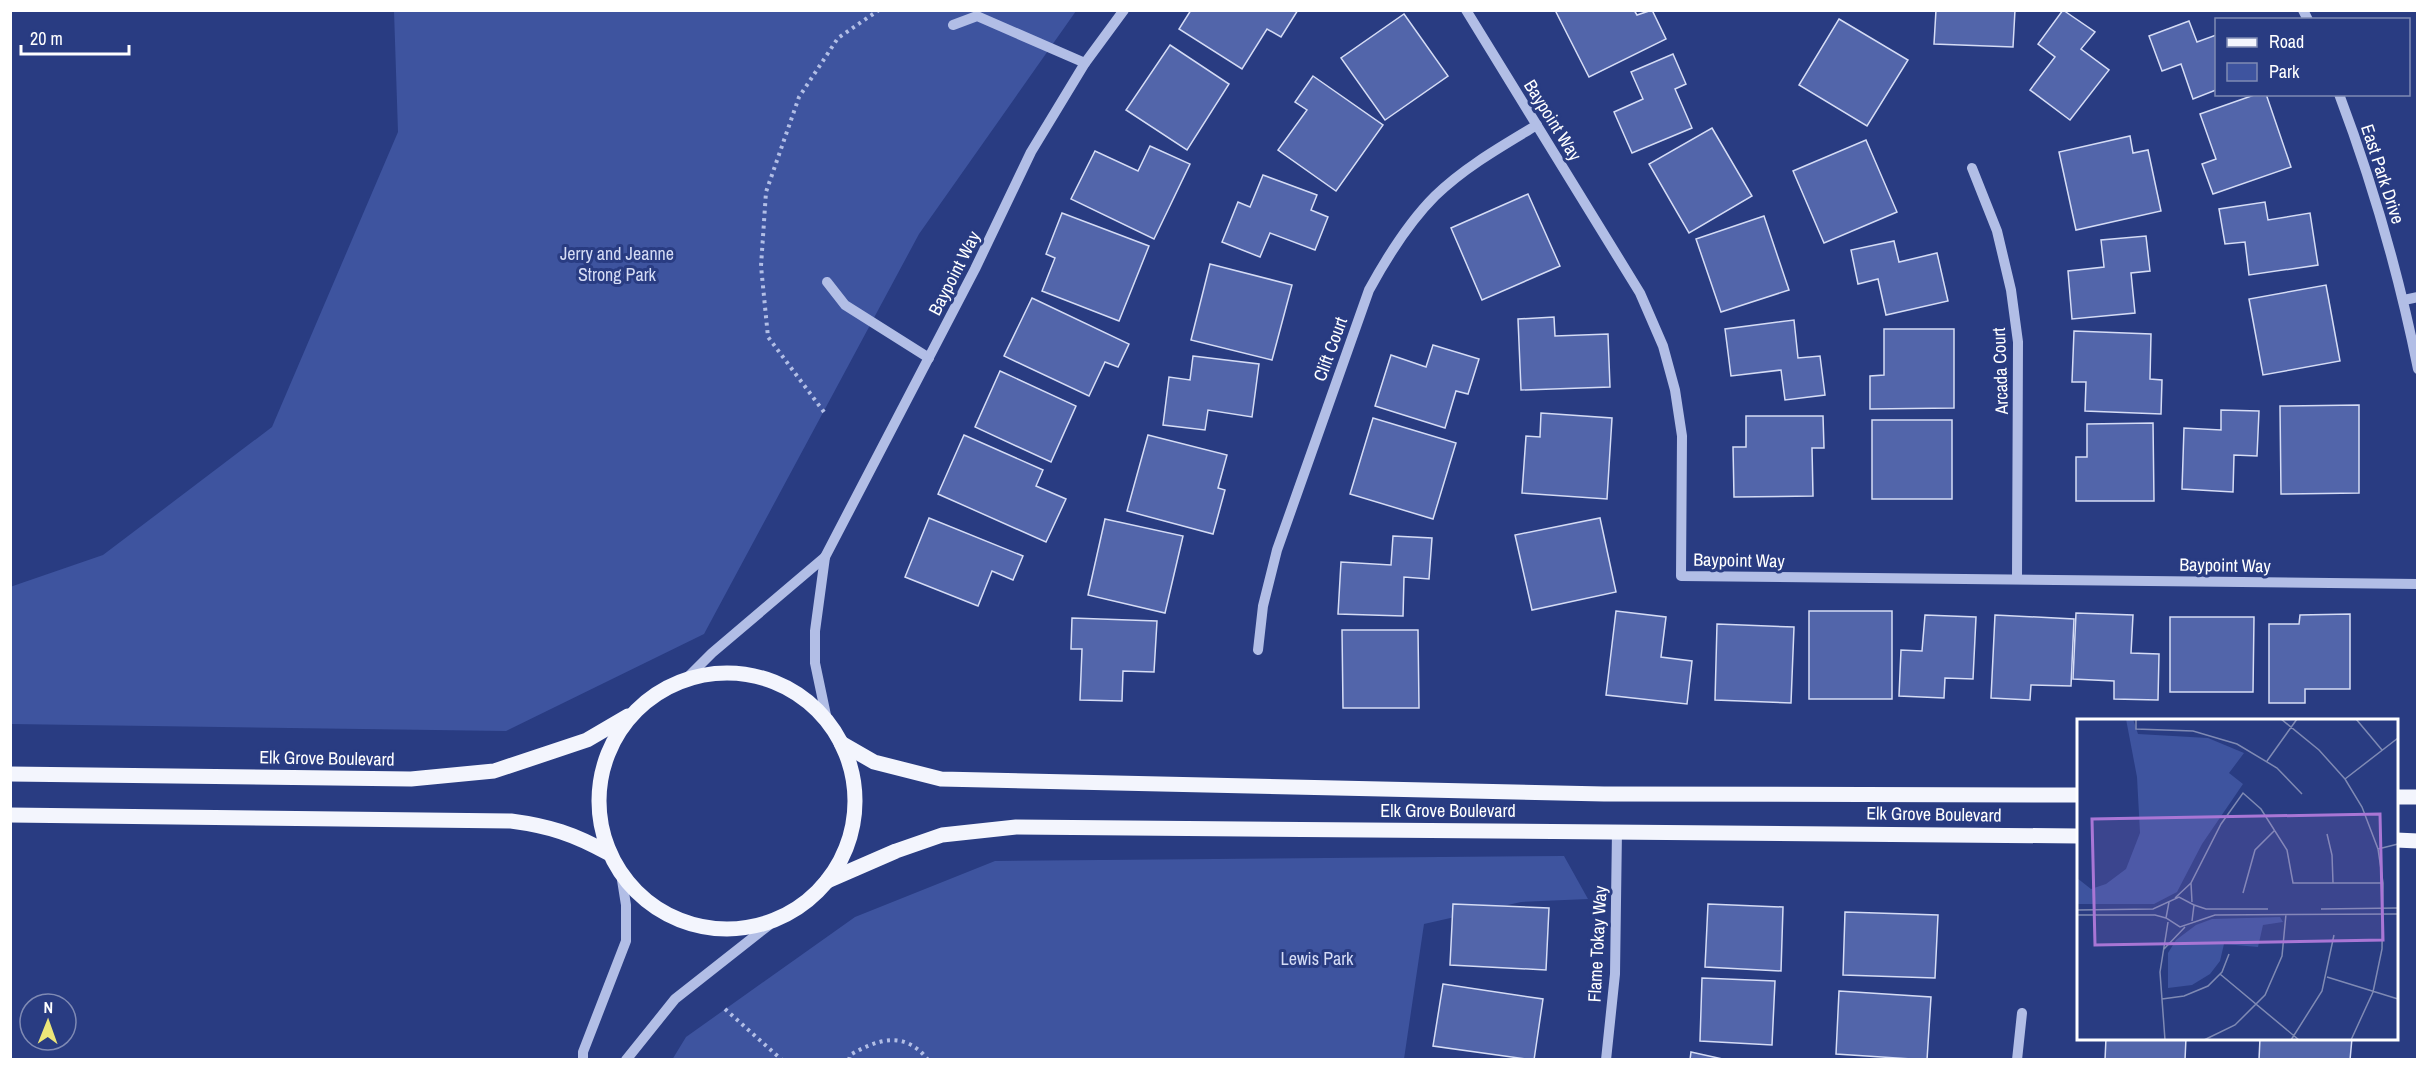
<svg xmlns="http://www.w3.org/2000/svg" width="2428" height="1070" font-family="'Archivo Narrow',sans-serif">
  <style>
    .green { fill: #3e549f }
    .building { fill: #5265aa; stroke: #d5dcf5; stroke-width: 1.5 }
    .lines { fill: none; stroke-linecap: round; stroke-linejoin: round }
    .path { stroke: #b2bee6; stroke-width: 4; stroke-dasharray: 3 4.5; stroke-linecap: butt }
    .minor { stroke: #b2bee6; stroke-width: 10 }
    .major { stroke: #f3f5fd; stroke-width: 15 }
    .labels { text-anchor: middle; dominant-baseline: central; stroke-width: 6; stroke-linejoin: round; paint-order: stroke }
    .street-label { font-size: 18px; fill: #fff; stroke: #293c82 }
    .park-label { font-size: 18px; fill: #d5dcf5; stroke: #293c82 }
    .inset-road { fill: none; stroke: #7f8ab4; stroke-width: 1.5 }
    .view { fill: #a976d5; fill-opacity: 0.15; stroke: #a976d5; stroke-width: 3 }
    .inset-edge { fill: none; stroke: #fff; stroke-width: 3 }
  </style>
  <rect width="100%" height="100%" fill="#293c82"/>
  <!-- green -->
  <g class="green">
    <polygon points="394,11 1076,11 919,234 704,634 506,731 11,724 10,587 103,555 272,427 398,132"/>
    <polygon points="1564,856 1588,899 1521,902 1424,924 1404,1059 672,1060 686,1037 855,917 995,861"/>
  </g>
  <!-- building -->
  <g class="building">
    <polygon points="1191,10 1298,10 1281,37 1267,29 1242,69 1179,29"/>
    <polygon points="1555,10 1634,10 1637,15 1652,10 1666,39 1589,77"/>
    <polygon points="1936,10 2015,10 2013,47 1934,44"/>
    <polygon points="2063,10 2095,32 2081,49 2109,70 2070,120 2030,90 2055,57 2038,44"/>
    <polygon points="1404,14 1448,76 1385,120 1341,58"/>
    <polygon points="1839,19 1908,60 1867,126 1799,85"/>
    <polygon points="2189,21 2197,42 2216,35 2216,90 2193,99 2181,64 2162,71 2149,36"/>
    <polygon points="1170,45 1229,84 1187,150 1126,110"/>
    <polygon points="1673,54 1686,84 1675,89 1692,128 1632,153 1614,112 1643,99 1631,72"/>
    <polygon points="1313,76 1383,125 1336,191 1278,150 1307,110 1295,102"/>
    <polygon points="2257,94 2266,94 2291,167 2213,194 2202,164 2216,159 2200,114"/>
    <polygon points="1712,128 1752,196 1689,233 1649,164"/>
    <polygon points="2130,136 2133,153 2148,150 2161,211 2076,230 2059,152"/>
    <polygon points="1866,140 1897,212 1824,243 1793,171"/>
    <polygon points="1150,146 1190,164 1154,239 1071,199 1095,151 1138,171"/>
    <polygon points="1263,175 1317,195 1311,210 1328,217 1315,250 1270,233 1260,257 1222,242 1238,202 1250,207"/>
    <polygon points="1528,194 1560,266 1482,300 1451,228"/>
    <polygon points="2265,202 2268,220 2310,213 2318,265 2249,275 2245,242 2225,244 2219,209"/>
    <polygon points="1062,213 1149,246 1119,321 1042,291 1055,258 1046,254"/>
    <polygon points="1764,216 1789,290 1721,312 1696,239"/>
    <polygon points="2146,236 2150,271 2131,273 2135,313 2072,319 2068,271 2104,267 2101,240"/>
    <polygon points="1894,241 1899,262 1937,253 1948,301 1886,315 1878,279 1858,284 1851,250"/>
    <polygon points="1210,264 1292,285 1272,360 1191,340"/>
    <polygon points="2326,285 2340,361 2263,375 2249,299"/>
    <polygon points="1032,298 1129,344 1118,367 1105,362 1089,396 1004,356"/>
    <polygon points="1554,317 1555,336 1608,334 1610,387 1521,390 1518,319"/>
    <polygon points="1794,320 1798,358 1820,356 1825,395 1785,400 1781,370 1731,376 1725,329"/>
    <polygon points="1884,329 1954,329 1954,408 1870,409 1870,376 1884,375"/>
    <polygon points="2074,331 2151,334 2150,379 2162,380 2161,414 2085,411 2086,382 2072,382"/>
    <polygon points="1433,345 1479,359 1468,394 1456,391 1445,428 1375,406 1391,355 1426,367"/>
    <polygon points="1193,356 1259,364 1252,417 1208,410 1205,430 1163,425 1169,377 1190,380"/>
    <polygon points="1000,371 1076,406 1051,462 975,427"/>
    <polygon points="2359,405 2359,493 2281,494 2280,406"/>
    <polygon points="2221,410 2259,411 2257,456 2234,455 2233,492 2182,489 2184,428 2221,430"/>
    <polygon points="1541,413 1612,418 1607,499 1522,493 1526,436 1540,437"/>
    <polygon points="1746,416 1823,416 1824,448 1812,448 1813,496 1734,497 1733,447 1746,447"/>
    <polygon points="1373,418 1456,443 1433,519 1350,494"/>
    <rect x="1872" y="420" width="80" height="79"/>
    <polygon points="2153,423 2154,501 2076,501 2076,457 2087,457 2087,424"/>
    <polygon points="964,435 1043,470 1036,486 1066,499 1046,542 938,494"/>
    <polygon points="1148,435 1227,455 1218,488 1225,490 1213,534 1127,511"/>
    <polygon points="929,518 1023,556 1013,580 992,571 978,606 905,577"/>
    <polygon points="1600,518 1616,592 1532,610 1515,535"/>
    <polygon points="1105,519 1183,536 1165,613 1088,595"/>
    <polygon points="1393,536 1432,538 1429,579 1404,577 1403,616 1338,614 1341,562 1391,565"/>
    <polygon points="1616,611 1666,617 1661,657 1692,661 1687,704 1606,695"/>
    <rect x="1809" y="611" width="83" height="88"/>
    <polygon points="2076,613 2133,615 2131,653 2159,654 2158,700 2114,699 2114,681 2073,679"/>
    <polygon points="2350,614 2350,689 2305,689 2305,703 2269,703 2269,624 2299,624 2300,615"/>
    <polygon points="1925,615 1976,617 1973,679 1945,678 1944,698 1899,696 1901,650 1922,651"/>
    <polygon points="1995,615 2074,619 2071,686 2031,685 2030,700 1991,698"/>
    <polygon points="2170,617 2254,617 2253,692 2170,692"/>
    <polygon points="1072,618 1157,621 1154,672 1123,671 1122,701 1080,700 1082,649 1071,649"/>
    <polygon points="1717,624 1794,627 1791,703 1715,700"/>
    <polygon points="1342,630 1418,630 1419,708 1343,708"/>
    <polygon points="1453,904 1549,908 1546,970 1450,965"/>
    <polygon points="1708,904 1783,907 1781,971 1705,967"/>
    <polygon points="1845,912 1938,915 1935,978 1843,975"/>
    <polygon points="1702,978 1775,981 1772,1045 1700,1041"/>
    <polygon points="1443,984 1543,999 1534,1060 1433,1046"/>
    <polygon points="1839,991 1931,997 1927,1060 1836,1054"/>
    <polygon points="2106,1038 2186,1038 2185,1060 2105,1060"/>
    <polygon points="2260,1038 2352,1038 2350,1060 2259,1060"/>
    <polygon points="1691,1052 1727,1060 1690,1060"/>
  </g>
  <g class="lines">
    <!-- path -->
    <g class="path">
      <polyline points="824,412 768,337 761,266 766,192 799,97 838,38 879,10"/>
      <polyline points="725,1009 782,1060"/>
      <path d="M 849,1060 L 850,1055 C 878,1039 905,1030 928,1060"/>
    </g>
    <!-- minor -->
    <g class="minor">
      <polyline points="1466,10 1640,293 1663,346 1675,390 1682,436 1681,576 2418,584"/>
      <polyline points="2303,10 2308,20"/>
      <polyline points="953,25 977,16 1085,63"/>
      <path d="M 2339,94 C 2373,184 2399,275 2418,369"/>
      <polyline points="1972,168 1997,231 2011,290 2018,342 2017,579"/>
      <polyline points="827,282 845,305 929,358"/>
      <polyline points="2404,300 2418,297"/>
      <path d="M 1258,650 L 1263,606 L 1277,550 L 1369,290 C 1387,257 1408,223 1435,196 C 1465,167 1502,146 1537,125"/>
      <polyline points="687,678 712,653 825,557"/>
      <polyline points="827,720 815,663 815,631 825,557 975,269 1031,152 1085,63 1124,10"/>
      <polyline points="583,1060 583,1052 626,941 626,905 622,880"/>
      <polyline points="626,1060 675,999 769,925"/>
      <polyline points="1606,1060 1615,974 1617,830"/>
      <polyline points="2017,1060 2022,1013"/>
    </g>
    <!-- major -->
    <g class="major">
      <circle cx="727" cy="801" r="128"/>
      <polyline points="841,743 874,762 941,779 1604,794 2078,795"/>
      <polyline points="10,774 411,779 494,771 587,740 628,716"/>
      <polyline points="2396,797 2418,797"/>
      <path d="M 10,815 L 511,821 C 549,826 574,834 608,853"/>
      <polyline points="2396,840 2418,841"/>
      <polyline points="827,881 896,851 942,835 1016,827 2078,836"/>
    </g>
  </g>
  <g class="labels">
    <!-- street labels -->
    <g class="street-label">
      <text transform="translate(1553 120) rotate(58)">Baypoint Way</text>
      <text transform="translate(2383 174) rotate(72)">East Park Drive</text>
      <text transform="translate(954 273) rotate(-63)">Baypoint Way</text>
      <text transform="translate(1330 349) rotate(-70)">Clift Court</text>
      <text transform="translate(2000 371) rotate(-92)">Arcada Court</text>
      <text transform="translate(1739 560) rotate(1)">Baypoint Way</text>
      <text transform="translate(2225 565) rotate(1)">Baypoint Way</text>
      <text transform="translate(327 758) rotate(1)">Elk Grove Boulevard</text>
      <text x="1448" y="810">Elk Grove Boulevard</text>
      <text transform="translate(1934 814) rotate(1)">Elk Grove Boulevard</text>
      <text transform="translate(1597 944) rotate(-87)">Flame Tokay Way</text>
    </g>
    <!-- park labels -->
    <g class="park-label">
      <text x="617" y="253">Jerry and Jeanne<tspan x="617" dy="21">Strong Park</tspan></text>
      <text x="1317" y="958">Lewis Park</text>
    </g>
  </g>
  <!-- overview -->
  <g transform="translate(2077 719)">
    <rect width="321" height="321" fill="#293c82"/>
    <path d="M 49,0 L 56,0 L 61,15 L 131,19 L 167,34 L 152,54 L 166,65 L 125,125 L 100,173 L 77,185 L 0,185 L 0,159 L 14,170 L 29,165 L 49,150 L 63,114 L 60,58 ZM 203,198 L 206,203 L 186,206 L 181,228 L 147,225 L 143,242 L 133,255 L 115,266 L 91,269 L 91,234 L 99,221 L 119,206 L 135,200 Z" fill="#3e549f"/>
    <path class="inset-road" d="M 59,0 L 59,10 L 116,12 L 160,25 L 200,49 L 225,75M 204,0 L 242,31 L 268,60 L 285,88 L 301,130 L 306,164 L 305,230 L 296,273 L 274,321M 279,0 L 305,31M 190,42 L 220,0M 268,60 L 321,19M 250,115 L 255,136 L 256,164M 301,130 L 321,125M 166,174 L 178,131 L 198,111M 98,179 L 114,164M 92,183 L 89,199 L 103,208 L 138,196 L 321,195M 115,183 L 114,164 L 144,105 L 166,74 L 184,90 L 210,131 L 216,164 L 306,164M 117,186 L 129,190 L 191,190M 244,190 L 321,189M 0,191 L 76,190 L 102,178 L 117,186 L 115,202M 0,196 L 78,196 L 89,199M 87,230 L 108,208M 143,255 L 222,321M 250,258 L 321,280M 85,280 L 107,277 L 131,267 L 145,253 L 152,235M 88,321 L 83,253 L 91,203M 127,321 L 158,306 L 188,276 L 205,237 L 209,195M 214,321 L 245,272 L 257,216"/>
    <path class="view" d="M 303,95 L 306,221 L 18,226 L 15,100 Z"/>
    <rect width="321" height="321" class="inset-edge"/>
  </g>
  <!-- border -->
  <rect width="2428" height="1070" fill="none" stroke="#ffffff" stroke-width="24"/>
  <!-- legend -->
  <rect x="2215" y="18" width="195" height="78" fill="#293c82" stroke="#7f8ab4" stroke-width="1.5"/>
  <rect x="2227" y="38" width="30" height="9" fill="#f3f5fd" stroke="#7f8ab4" stroke-width="1.5"/>
  <text x="2269" y="48" font-size="18" fill="#ffffff">Road</text>
  <rect x="2227" y="63" width="30" height="18" fill="#3e549f" stroke="#7f8ab4" stroke-width="1.5"/>
  <text x="2269" y="78" font-size="18" fill="#ffffff">Park</text>
  <!-- north arrow -->
  <g transform="translate(48 1022) rotate(1)"><circle r="28" fill="#293c82" stroke="#7f8ab4" stroke-width="1.5"/>
  <path d="M0-4.5L10 22L0 15L-10 22Z" fill="#ede679"/>
  <text y="-9" font-size="16" font-weight="bold" text-anchor="middle" fill="#ffffff">N</text>
  </g>
  <!-- scale -->
  <path d="M21 45v9h108v-9" fill="none" stroke="#ffffff" stroke-width="3"/>
  <text x="30" y="45" font-size="18" fill="#ffffff" stroke="#293c82" stroke-width="4.5" paint-order="stroke">20 m</text>
</svg>
